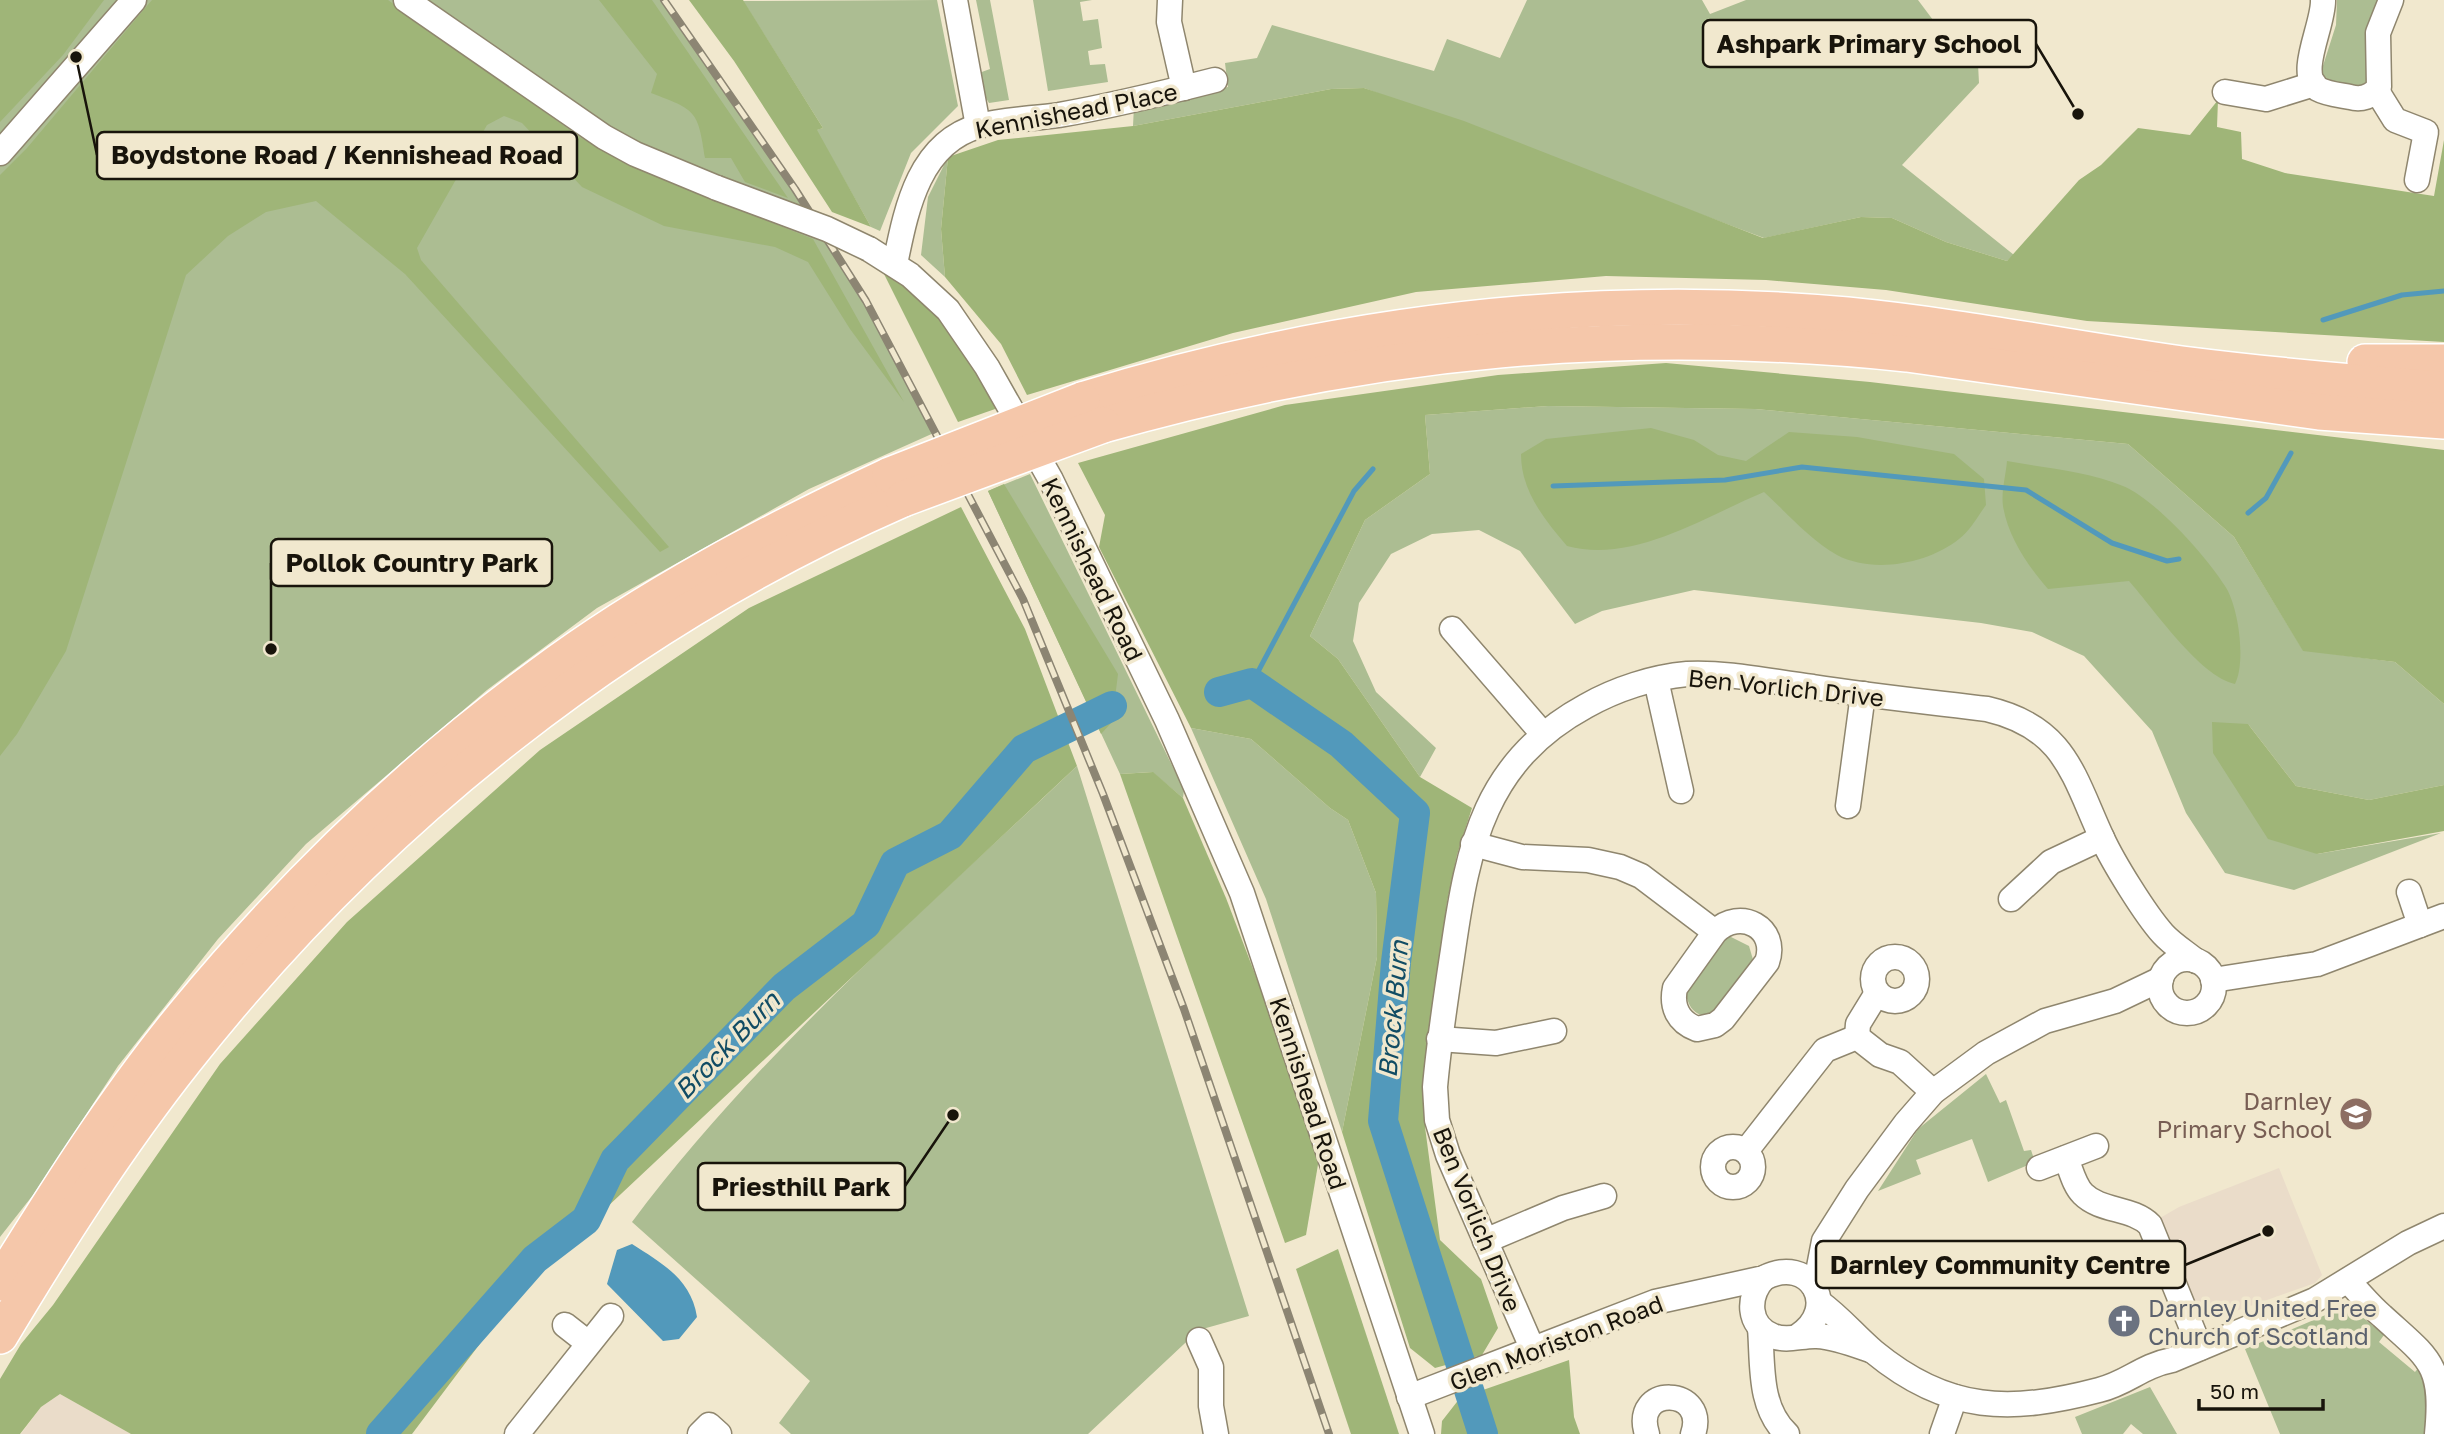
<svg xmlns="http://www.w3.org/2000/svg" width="2444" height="1434" font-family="'Golos Text',sans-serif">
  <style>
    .commercial { fill: #eadcc9 }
    .green { fill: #acbd92 }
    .forest { fill: #9fb578 }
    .water { fill: #5299bb }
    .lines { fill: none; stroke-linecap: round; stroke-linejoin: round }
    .stream { stroke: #5299bb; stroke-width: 5 }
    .river { stroke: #5299bb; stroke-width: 30 }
    .minor-casing { stroke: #8f866e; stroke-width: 27 }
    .highway-casing { stroke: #fff; stroke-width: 38 }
    .minor { stroke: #fff; stroke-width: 24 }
    .highway { stroke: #f5c7aa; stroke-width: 35 }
    .rail-casing { stroke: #8c8573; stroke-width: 8 }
    .rail { stroke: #f1e8ce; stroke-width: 5; stroke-dasharray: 16; stroke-linecap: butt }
    .minor-bridge-casing { stroke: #8f866e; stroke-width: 27; stroke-linecap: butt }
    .highway-bridge-casing { stroke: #fff; stroke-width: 38; stroke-linecap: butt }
    .minor-bridge { stroke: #fff; stroke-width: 24 }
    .highway-bridge { stroke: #f5c7aa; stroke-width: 35 }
    .labels { text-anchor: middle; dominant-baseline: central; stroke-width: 7; stroke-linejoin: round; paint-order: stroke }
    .street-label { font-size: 24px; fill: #18140b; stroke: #f1e8ce }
    .education-label { font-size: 24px; fill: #785e54; stroke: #f1e8ce; text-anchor: end }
    .worship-label { font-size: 24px; fill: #5b616d; stroke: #f1e8ce; text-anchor: start }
    .water-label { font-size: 26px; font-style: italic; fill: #114c64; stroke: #f1e8ce }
    .leader { fill: none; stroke: #18140b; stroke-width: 2.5 }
    .callout-dot { fill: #18140b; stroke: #f1e8ce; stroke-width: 2.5 }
    .callout { fill: #f1e8ce; stroke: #18140b; stroke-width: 2.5 }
    .callout-label { font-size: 26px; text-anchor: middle; font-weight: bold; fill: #18140b }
  </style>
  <rect width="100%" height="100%" fill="#f1e8ce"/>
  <!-- commercial -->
  <g class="commercial">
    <polygon points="2279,1168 2322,1275 2315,1283 2211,1320 2196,1303 2160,1218 2179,1207"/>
    <polygon points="60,1394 131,1434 21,1434 41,1407"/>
  </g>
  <!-- green -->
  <g class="green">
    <polygon points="0,0 664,0 795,189 866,301 936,432 809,489 597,608 487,690 306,844 218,939 118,1066 33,1195 0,1237"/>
    <polygon points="937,0 958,106 911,153 880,231 871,227 816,130 823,128 743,1"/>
    <polygon points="976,0 990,0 1009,100 989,103 984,95 979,73 990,69"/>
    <polygon points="1033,0 1092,0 1080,2 1083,21 1098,19 1102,48 1088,51 1090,65 1105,64 1108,82 1048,91"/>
    <polygon points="1527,0 1702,0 1710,14 1746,0 1918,0 1933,20 1978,64 1979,83 1902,165 2014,255 2007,261 1946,242 1892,218 1861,217 1764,238 1364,88 1331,89 1133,126 1134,106 1228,87 1225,63 1257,58 1272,25 1434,71 1447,39 1500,58"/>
    <polygon points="2337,0 2379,0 2372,85 2365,88 2327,81 2321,72 2336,25"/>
    <polygon points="948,157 941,229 945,277 921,255 928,197"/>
    <polygon points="1548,406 1755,409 2128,444 2234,537 2303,650 2395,662 2444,704 2444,785 2369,800 2296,786 2248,724 2317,854 2441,833 2294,890 2225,873 2186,813 2152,731 2084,656 2032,632 1981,623 1694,590 1602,611 1575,624 1520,551 1479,530 1432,534 1391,554 1359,603 1353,641 1376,692 1436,748 1420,777 1338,659 1310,636 1365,520 1430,474 1425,415"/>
    <polygon points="1030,474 1184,790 1183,798 1152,772 1120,774 988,491"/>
    <polygon points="1191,728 1251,739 1330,808 1348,820 1376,893 1377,957 1342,1132 1266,899"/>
    <path d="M 1077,766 L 1249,1316 L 1199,1330 L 1088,1434 L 791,1434 L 779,1423 L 810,1381 L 632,1222 C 760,1051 923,912 1077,766 Z"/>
    <path d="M 1729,936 L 1749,946 L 1754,963 L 1716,1014 C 1694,1020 1687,1006 1685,987 L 1723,937 Z"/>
    <polygon points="1986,1074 2000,1103 2006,1100 2024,1151 2031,1150 2035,1162 1988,1182 1972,1139 1916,1160 1921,1174 1878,1191 1918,1129"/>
    <polygon points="2342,1308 2354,1310 2384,1335 2379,1342 2415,1372 2420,1366 2431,1396 2425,1434 2280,1434 2245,1349"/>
    <polygon points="2150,1387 2177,1434 2143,1434 2131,1424 2123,1434 2082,1434 2075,1417"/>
  </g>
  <!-- forest -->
  <g class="forest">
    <polygon points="0,0 104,0 63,55 0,122"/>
    <polygon points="152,0 388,0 581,138 660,178 813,239 904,402 850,329 808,262 775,247 664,226 582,187 522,123 504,116 487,125 417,248 421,260 669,547 660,552 405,274 316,201 266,212 228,236 186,275 66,651 17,734 0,756 0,175 27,148"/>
    <path d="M 599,0 L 652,0 L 788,198 L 745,182 L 731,158 L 705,158 C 698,110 696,110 651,93 L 657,74 Z"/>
    <polygon points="689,0 743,0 823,128 817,130 871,227 832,212 734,61"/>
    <polygon points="1364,88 1464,121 1763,238 1861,217 1892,218 1946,242 2007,261 2079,180 2101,165 2138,128 2190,135 2218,100 2217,127 2241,132 2242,159 2285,173 2434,196 2444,140 2444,342 2087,321 1886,290 1766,280 1606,276 1416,292 1233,333 1027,395 1001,344 945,277 941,229 948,157 998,140 1133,126 1331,89"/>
    <polygon points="882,270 927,304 966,352 998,408 958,422"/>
    <polygon points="1666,363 1870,382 2444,450 2444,704 2395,662 2303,651 2234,537 2128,444 1755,409 1548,406 1425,415 1430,474 1365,520 1310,636 1338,659 1420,777 1472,808 1457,855 1447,902 1427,1066 1425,1127 1440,1240 1481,1279 1498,1328 1482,1355 1435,1368 1410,1348 1342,1132 1377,957 1376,893 1348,820 1330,808 1251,739 1191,728 1099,547 1105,515 1078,463 1285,405 1498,375"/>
    <path d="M 1651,428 L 1694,440 L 1718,455 L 1746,461 L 1789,432 L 1857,437 L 1954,454 L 1984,479 L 1986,505 C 1978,516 1970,531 1959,539 C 1928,564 1873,574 1837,555 C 1809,539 1787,513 1764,492 C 1704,517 1633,564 1567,546 C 1544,519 1521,491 1521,454 L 1546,439 Z"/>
    <path d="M 2007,461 C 2044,468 2087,471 2123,486 C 2155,499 2206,556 2225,586 C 2239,607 2246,663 2235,684 C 2199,676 2154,609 2129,581 L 2048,589 C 2028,566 2008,537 2003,506 C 2001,492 2006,474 2007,461 Z"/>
    <polygon points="1004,484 1118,674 1112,722 1101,734 988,491"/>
    <polygon points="961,507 1025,629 1077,766 524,1285 412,1434 131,1434 60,1394 41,1407 20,1434 0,1434 0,1379 21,1344 53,1305 220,1064 347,922 540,750 749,608"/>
    <polygon points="2212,722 2248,724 2296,786 2369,800 2444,785 2444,831 2317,854 2268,839 2213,753"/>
    <polygon points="1153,772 1183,798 1226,898 1321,1147 1306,1235 1285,1243 1120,774"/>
    <polygon points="1338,1249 1399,1434 1351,1434 1296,1269"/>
    <polygon points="1569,1360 1574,1417 1580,1434 1441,1434 1442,1421 1460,1398"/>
  </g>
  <!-- water -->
  <path class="water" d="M 632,1244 C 663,1264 691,1279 697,1317 L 679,1339 L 663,1341 L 607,1284 L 617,1250 Z"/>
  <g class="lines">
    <!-- stream -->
    <g class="stream">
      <polyline points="2323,320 2402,295 2444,291"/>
      <polyline points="1553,486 1725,480 1802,467 2026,490 2112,543 2167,561 2179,559"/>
      <polyline points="2248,513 2266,498 2291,453"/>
      <polyline points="1252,683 1354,491 1373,469"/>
    </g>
    <!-- river -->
    <g class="river">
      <polyline points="1219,692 1252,683 1341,744 1415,813 1396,962 1383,1121 1483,1434"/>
      <polyline points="381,1434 535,1259 586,1220 615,1160 784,987 866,924 895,863 950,835 1024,749 1112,706"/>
    </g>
    <defs>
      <g id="minor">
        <polyline points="406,0 604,137 635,154 717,188"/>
        <polyline points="955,0 978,126"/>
        <polyline points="1170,0 1169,22 1184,88"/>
        <path d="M 2323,0 C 2324,25 2296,74 2318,89 C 2327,94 2340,95 2350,97 C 2361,100 2372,97 2379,87 L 2378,33 L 2391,0"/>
        <polyline points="2377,91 2395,120 2426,132 2417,180"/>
        <polyline points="2225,92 2266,99 2314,84"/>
        <polyline points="0,153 134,0"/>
        <polyline points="869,249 910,275 948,310 987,367 1051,480 1167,720 1242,893 1422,1434"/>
        <path d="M 895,264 C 906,211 918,143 979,126 C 1005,119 1032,119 1059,115 C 1111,106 1164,93 1215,80"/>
        <polyline points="1452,629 1543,734"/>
        <polyline points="1656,680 1681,791"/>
        <polyline points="1848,806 1863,694"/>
        <path d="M 1473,844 L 1522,857 L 1588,860 L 1620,867 L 1641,876 L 1715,932 C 1740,907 1779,928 1767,962 L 1723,1019 L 1715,1025 L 1697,1029 C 1678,1022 1671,1007 1675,988 L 1715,932"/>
        <polyline points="2409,892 2420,925"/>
        <polyline points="2011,899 2051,862 2102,838"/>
        <circle cx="1895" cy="979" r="22"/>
        <circle cx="2187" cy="986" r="27"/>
        <polyline points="2213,980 2317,964 2444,916"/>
        <polyline points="1857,1037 1858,1024 1877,993"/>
        <polyline points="1439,1039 1496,1043 1554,1031"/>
        <circle cx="1733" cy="1167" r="20"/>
        <polyline points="1746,1151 1825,1050 1857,1037 1880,1055 1900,1062 1933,1092"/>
        <path d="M 2066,1158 C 2071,1170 2074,1185 2083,1194 C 2101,1212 2132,1207 2150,1225 L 2200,1348"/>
        <polyline points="2039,1168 2096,1146"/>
        <polyline points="1485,1241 1563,1208 1604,1196"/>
        <path d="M 1764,1278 C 1747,1296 1747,1326 1773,1336 C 1787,1342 1803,1335 1817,1336 C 1835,1337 1853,1344 1870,1350"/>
        <path d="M 2348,1281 C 2359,1292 2370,1306 2382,1316 C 2429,1359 2444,1363 2437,1434"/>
        <polyline points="1815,1288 1824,1241 1857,1189 1906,1123 1933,1092 1986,1053 2045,1021 2115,1001 2161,979"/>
        <path d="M 1819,1302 C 1842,1319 1854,1335 1874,1352 C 1948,1413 2011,1413 2099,1390 C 2128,1383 2141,1366 2172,1360 L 2315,1300 L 2408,1243 L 2444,1226"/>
        <polyline points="565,1325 588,1343"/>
        <path d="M 1760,1328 C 1763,1363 1758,1407 1787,1434"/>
        <polyline points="1199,1340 1211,1367 1211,1406 1216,1434"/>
        <path d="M 1533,1350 L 1448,1155 L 1437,1120 L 1435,1087 C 1439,1041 1446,996 1453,950 C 1468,845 1485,761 1586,706 C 1616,689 1653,677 1687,674 C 1729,672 1772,682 1813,687 C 1871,696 1929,702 1987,709 C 2065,727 2073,775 2102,838 C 2113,862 2145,914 2163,934 C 2172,944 2185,952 2196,961"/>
        <path d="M 1409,1397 L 1655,1302 L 1764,1278 C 1810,1254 1841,1308 1798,1336"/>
        <polyline points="517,1434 611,1316"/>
        <polyline points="700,1434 709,1425 719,1434"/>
        <path d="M 1647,1434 C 1631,1384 1709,1387 1693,1434"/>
        <polyline points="1942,1434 1955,1397"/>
      </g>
      <g id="highway">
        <polyline points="2365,362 2444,362"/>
        <path d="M 1082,400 C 1330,324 1587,291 1847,315 C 1959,326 2070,348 2182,364 C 2269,375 2357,383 2444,389"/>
        <path d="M 1103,425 C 1373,348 1627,325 1907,354 L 2319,412 L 2444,421"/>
        <path d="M 0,1283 C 57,1191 115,1099 184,1015 C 288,889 407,773 539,676 C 648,595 768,532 890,475"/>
        <path d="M 0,1336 C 57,1241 117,1146 186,1059 C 375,819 622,622 903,499"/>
      </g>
    </defs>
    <!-- minor casing -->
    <use href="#minor" class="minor-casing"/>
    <!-- highway casing -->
    <use href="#highway" class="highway-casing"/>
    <!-- minor -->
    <use href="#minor" class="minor"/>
    <!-- highway -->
    <use href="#highway" class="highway"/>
    <defs>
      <polyline id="rail" points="664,0 795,189 866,301 1023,599 1103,794 1184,1009 1329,1434"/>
    </defs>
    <!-- rail casing -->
    <use href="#rail" class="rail-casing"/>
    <!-- rail -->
    <use href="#rail" class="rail"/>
    <defs>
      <polyline id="minor-bridge" points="717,188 827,229 869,249"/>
      <g id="highway-bridge">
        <polyline points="890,475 1082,400"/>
        <polyline points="903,499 1103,425"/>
      </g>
    </defs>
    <!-- minor-bridge casing -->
    <use href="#minor-bridge" class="minor-bridge-casing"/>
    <!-- highway-bridge casing -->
    <use href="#highway-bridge" class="highway-bridge-casing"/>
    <!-- minor-bridge -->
    <use href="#minor-bridge" class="minor-bridge"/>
    <!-- highway-bridge -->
    <use href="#highway-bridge" class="highway-bridge"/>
  </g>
  <!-- icons -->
  <defs>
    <symbol id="school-disc" viewBox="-11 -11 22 22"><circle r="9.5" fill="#8d6e63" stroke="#f1e8ce"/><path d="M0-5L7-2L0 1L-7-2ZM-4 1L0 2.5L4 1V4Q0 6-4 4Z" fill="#fff"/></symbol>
    <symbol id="church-disc" viewBox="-11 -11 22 22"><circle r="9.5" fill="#6b7280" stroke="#f1e8ce"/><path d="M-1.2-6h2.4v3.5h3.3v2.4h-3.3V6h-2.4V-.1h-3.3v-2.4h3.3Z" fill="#fff"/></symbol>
  </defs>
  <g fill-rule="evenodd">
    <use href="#school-disc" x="2337" y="1095" width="38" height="38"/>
    <use href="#church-disc" x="2105" y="1302" width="38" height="38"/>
  </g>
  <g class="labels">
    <!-- street labels -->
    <g class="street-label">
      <text transform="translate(1076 110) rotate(-11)">Kennishead Place</text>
      <text transform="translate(1093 569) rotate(64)">Kennishead Road</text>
      <text transform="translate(1786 687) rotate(6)">Ben Vorlich Drive</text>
      <text transform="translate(1309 1093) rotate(72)">Kennishead Road</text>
      <text transform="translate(1478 1219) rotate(68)">Ben Vorlich Drive</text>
      <text transform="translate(1556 1342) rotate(-21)">Glen Moriston Road</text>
    </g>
    <!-- education labels -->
    <g class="education-label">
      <text x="2332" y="1100">Darnley<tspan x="2332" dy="28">Primary School</tspan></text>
    </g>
    <!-- worship labels -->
    <g class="worship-label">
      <text x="2148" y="1307">Darnley United Free<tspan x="2148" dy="28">Church of Scotland</tspan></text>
    </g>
    <!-- water labels -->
    <g class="water-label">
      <text transform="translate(1393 1009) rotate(-85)">Brock Burn</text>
      <text transform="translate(727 1045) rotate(-46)">Brock Burn</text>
    </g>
  </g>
  <!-- callouts -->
  <path class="leader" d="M2078 114L2036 44M76 57L97 155M271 649L271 563M953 1115L905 1186M2268 1231L2185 1265"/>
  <g class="callout-dot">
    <circle cx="2078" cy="114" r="7"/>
    <circle cx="76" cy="57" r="7"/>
    <circle cx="271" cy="649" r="7"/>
    <circle cx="953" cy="1115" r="7"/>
    <circle cx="2268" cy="1231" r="7"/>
  </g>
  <g class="callout">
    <rect x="1703" y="20" width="333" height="47" rx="7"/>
    <rect x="97" y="132" width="480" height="47" rx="7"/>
    <rect x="271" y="539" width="281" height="47" rx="7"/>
    <rect x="698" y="1163" width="207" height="47" rx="7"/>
    <rect x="1816" y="1241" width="369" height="47" rx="7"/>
  </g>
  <g class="callout-label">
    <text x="1869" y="53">Ashpark Primary School</text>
    <text x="337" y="164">Boydstone Road / Kennishead Road</text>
    <text x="412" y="572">Pollok Country Park</text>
    <text x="801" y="1196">Priesthill Park</text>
    <text x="2000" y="1274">Darnley Community Centre</text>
  </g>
  <!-- scale -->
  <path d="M2199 1399v10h124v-10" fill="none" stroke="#18140b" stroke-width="3.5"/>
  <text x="2210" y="1399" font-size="21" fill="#18140b" stroke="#f1e8ce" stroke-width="5" paint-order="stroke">50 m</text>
</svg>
